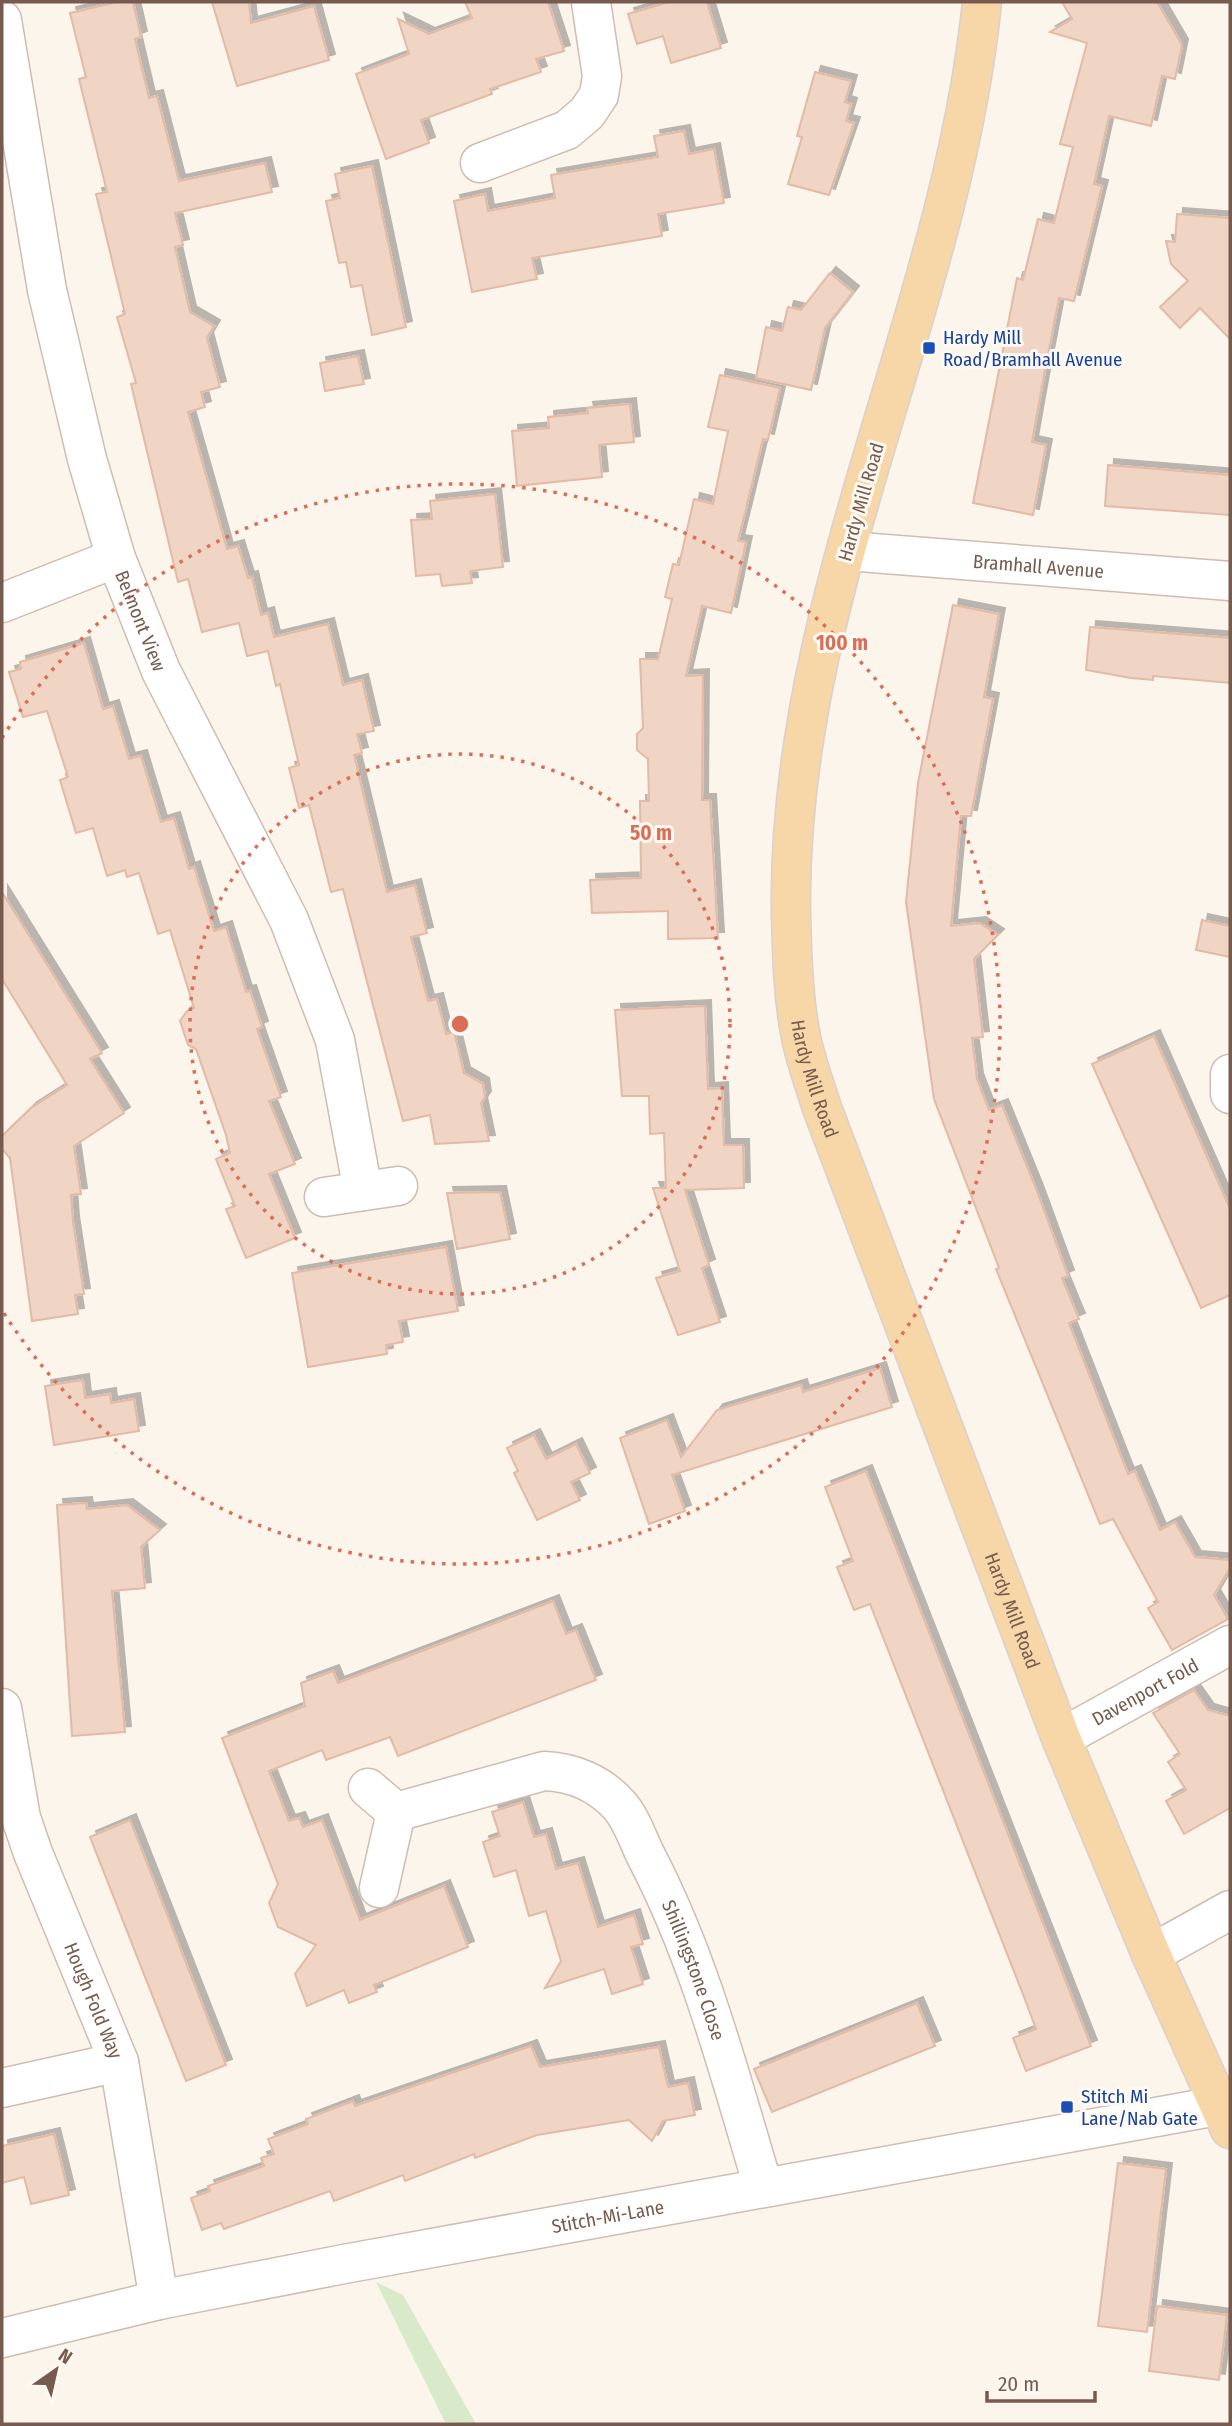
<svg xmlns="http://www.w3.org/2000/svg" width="1232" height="2426" font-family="'Fira Sans Condensed',sans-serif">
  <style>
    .green { fill: #d8eaca }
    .building { fill: #f0d4c4; stroke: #e2baa5; stroke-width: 2; filter: url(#shadow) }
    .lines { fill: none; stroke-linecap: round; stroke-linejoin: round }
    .minor-casing { stroke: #cebdb1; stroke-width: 41 }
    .major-casing { stroke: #d9d1ce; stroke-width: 41 }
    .minor { stroke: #fff; stroke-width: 38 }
    .major { stroke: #f7d6a8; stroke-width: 38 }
    .ring { fill: none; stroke: #db6e57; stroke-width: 3.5; stroke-dasharray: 3.5 7 }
    .transit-dot { fill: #1a4fb4; stroke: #fef9f2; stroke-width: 2.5 }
    .labels { text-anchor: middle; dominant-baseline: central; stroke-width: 6; stroke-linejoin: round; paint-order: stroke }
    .transit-label { font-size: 19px; fill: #164399; stroke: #fef9f2; text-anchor: start }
    .street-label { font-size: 19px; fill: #775b4f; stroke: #fef9f2 }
    .centre { fill: #db6e57; stroke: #fef9f2; stroke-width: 3.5 }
    .ring-label { font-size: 21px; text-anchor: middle; font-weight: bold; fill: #db6e57; stroke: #fef9f2; stroke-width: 6; stroke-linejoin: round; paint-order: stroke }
  </style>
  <defs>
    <filter id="shadow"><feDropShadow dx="6" dy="-6" stdDeviation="0" flood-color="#0004"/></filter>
  </defs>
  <rect width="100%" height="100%" fill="#fcf5ec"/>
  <!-- green -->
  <polygon class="green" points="376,2282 403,2295 476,2424 445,2422"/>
  <!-- building -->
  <g class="building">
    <polygon points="117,2 133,2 141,37 135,39 149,98 157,96 179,181 265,163 272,192 175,213 183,245 175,247 190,312 214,326 207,338 220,387 201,392 205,407 188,412 227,549 238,546 248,578 252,577 261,615 268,613 274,637 328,624 343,685 362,680 374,731 357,734 362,753 354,755 387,892 415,885 427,933 411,937 428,1001 437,999 446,1034 454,1032 464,1073 483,1084 485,1097 481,1103 489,1141 435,1144 430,1115 403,1121 343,889 331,892 309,805 299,808 289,768 299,765 280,684 276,686 268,651 247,656 239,623 202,632 188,579 178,582 131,384 136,383 117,317 125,314 96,194 107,192 79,79 86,77 70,13"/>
    <polygon points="212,2 249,2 251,23 314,6 329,60 237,86"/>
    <polygon points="465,2 548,2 564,51 536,59 541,72 490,89 492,94 421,120 429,143 386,159 356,74 409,54 398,19 429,34 472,18"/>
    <polygon points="669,2 707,2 721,48 671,63 663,36 637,44 628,14"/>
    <polygon points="1062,2 1157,2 1182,45 1175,79 1162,76 1151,126 1109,116 1094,184 1102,186 1074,301 1059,298 1042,386 1032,442 1046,445 1033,515 973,503 1017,278 1023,280 1038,219 1054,223 1073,147 1060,144 1087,43 1050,32 1072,19"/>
    <polygon points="815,72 851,81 845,102 851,104 846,121 854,123 829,195 788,184 802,137 797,136"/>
    <polygon points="684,131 689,154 714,149 724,203 658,214 662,236 532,258 537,279 472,292 454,201 485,194 488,211 555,198 551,175 658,157 654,136"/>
    <polygon points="372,166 406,327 372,335 362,285 351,287 346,262 339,263 326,201 340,198 335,174"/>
    <polygon points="1177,214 1230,218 1230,339 1200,308 1180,328 1160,307 1188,281 1171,264 1166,241 1175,242"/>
    <polygon points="830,273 853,292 825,328 811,390 756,378 766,327 782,331 788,307 801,310"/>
    <polygon points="358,356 364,384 325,391 320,363"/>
    <polygon points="720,375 780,388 768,440 763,439 738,541 746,542 731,613 702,606 686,676 703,675 702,800 710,800 718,938 668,939 668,911 592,913 590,880 641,878 640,801 649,801 648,759 637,750 637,734 643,728 640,659 658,659 672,599 665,597 673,564 679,565 694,499 713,504 728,431 708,427"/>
    <polygon points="630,404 634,442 599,445 602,477 517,486 512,431 549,428 548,417 588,413 587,408"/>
    <polygon points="1108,465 1230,475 1230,515 1105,506"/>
    <polygon points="495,494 503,567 470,571 472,583 442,586 440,574 416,576 411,520 432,519 430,501"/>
    <polygon points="953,605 999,614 984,697 993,699 971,816 961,816 951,926 980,923 998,935 974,959 983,1037 972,1038 977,1079 989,1110 1002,1105 1037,1191 1068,1276 1062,1278 1079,1319 1069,1323 1128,1474 1135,1471 1160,1530 1175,1522 1195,1557 1230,1560 1230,1568 1214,1595 1228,1619 1172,1650 1148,1608 1158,1602 1113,1519 1100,1524 996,1269 999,1268 934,1099 906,902 918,783"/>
    <polygon points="1090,627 1230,638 1230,683 1153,676 1153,680 1131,678 1086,670"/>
    <polygon points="84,643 103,709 113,706 129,759 141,756 161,822 174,818 189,869 194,867 214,931 226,927 246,992 250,991 262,1027 257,1029 281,1097 269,1101 295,1164 269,1174 295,1238 246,1258 226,1209 235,1206 216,1159 230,1153 226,1135 196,1049 188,1045 180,1021 187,1011 194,1008 170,930 158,934 139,873 127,877 125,870 107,876 93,828 76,833 60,780 68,777 47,711 23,717 9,672 21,669 20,662"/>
    <polygon points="2,892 102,1053 90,1059 124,1113 74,1146 81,1194 71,1195 73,1222 84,1294 75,1295 78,1314 32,1321 10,1158 2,1149 2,1136 31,1108 67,1085 2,979"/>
    <polygon points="1202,920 1230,926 1230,957 1196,950"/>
    <polygon points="705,1006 708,1089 722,1088 724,1145 743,1145 744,1188 685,1190 709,1265 702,1268 720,1322 678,1335 656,1278 680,1271 653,1188 666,1188 664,1133 650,1134 649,1096 622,1096 615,1010"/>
    <polygon points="1154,1036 1230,1209 1230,1295 1201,1308 1092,1064"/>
    <polygon points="500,1192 510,1239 457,1249 447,1193"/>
    <polygon points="446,1247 458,1311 399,1321 403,1342 386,1345 387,1354 308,1367 292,1273"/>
    <polygon points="880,1368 892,1407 672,1475 685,1511 649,1524 620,1438 667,1420 681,1457 717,1410 801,1385 803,1392"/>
    <polygon points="83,1380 85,1398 110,1394 111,1403 134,1399 139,1431 54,1445 45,1386"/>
    <polygon points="534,1435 546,1459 576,1444 590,1473 571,1482 580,1500 537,1520 514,1473 518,1471 507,1448"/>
    <polygon points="866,1471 1091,2046 1026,2071 1013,2038 1036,2029 1024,1997 870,1604 854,1610 837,1567 853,1561 825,1487"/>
    <polygon points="86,1503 87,1509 127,1505 160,1530 141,1547 145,1588 112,1591 125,1732 72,1736 57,1505"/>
    <polygon points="553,1601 566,1634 576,1630 596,1680 398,1756 390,1737 326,1760 322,1750 269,1771 289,1821 299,1818 303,1827 322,1820 360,1920 444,1886 468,1947 374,1985 377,1992 349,2003 344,1990 307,2006 295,1974 316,1945 278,1927 269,1903 278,1884 222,1738 305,1706 301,1683 333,1671 338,1683"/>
    <polygon points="1194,1690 1208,1710 1230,1716 1230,1808 1184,1834 1166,1801 1186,1790 1168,1762 1180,1754 1153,1713"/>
    <polygon points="523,1802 534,1837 546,1834 556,1869 578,1863 598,1927 634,1915 643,1944 631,1947 643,1984 612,1994 604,1969 545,1988 561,1961 546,1911 529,1916 516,1870 494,1877 483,1842 500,1836 492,1812"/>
    <polygon points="130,1820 226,2065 186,2081 90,1837"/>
    <polygon points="917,2003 935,2046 772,2112 754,2069"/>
    <polygon points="531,2046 540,2067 659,2047 668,2087 688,2083 695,2115 663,2121 652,2141 629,2120 537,2135 475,2158 474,2154 405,2181 403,2175 334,2201 330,2191 224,2229 221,2223 202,2230 191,2198 210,2191 208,2186 264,2166 261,2158 274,2154 268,2139 308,2124 306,2119 353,2101 355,2106"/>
    <polygon points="54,2134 69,2195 31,2204 24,2177 2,2183 2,2146"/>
    <polygon points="1118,2163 1166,2169 1147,2332 1098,2326"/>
    <polygon points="1157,2306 1227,2315 1219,2380 1149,2371"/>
  </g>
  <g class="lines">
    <defs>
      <g id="minor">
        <path id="s1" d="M 2,20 L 47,290 L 87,459 L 116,558 L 161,671 L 289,920 L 335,1040 L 363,1191"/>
        <polyline points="480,163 567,130 587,113 599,95 602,76 591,2"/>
        <path id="s2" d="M 847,551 L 1230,581"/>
        <polyline points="2,603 116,558"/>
        <polyline points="1230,1074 1230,1094"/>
        <polyline points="324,1197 398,1186"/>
        <path id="s3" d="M 2,1708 L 21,1818 L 33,1853 L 119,2062 L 159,2300"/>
        <path id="s4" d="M 1061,1738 L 1230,1645"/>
        <polyline points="368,1788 396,1812 379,1888"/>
        <path id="s5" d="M 396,1812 L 544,1771 C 572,1772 599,1783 619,1805 C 631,1818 638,1840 646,1856 C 700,1959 730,2076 763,2186"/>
        <polyline points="1151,1954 1230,1910"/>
        <polyline points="2,2088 119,2062"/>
        <path id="s6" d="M 2,2338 L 159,2300 L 344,2264 L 1217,2106"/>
      </g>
      <g id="major">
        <path id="s7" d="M 982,2 C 951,310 786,599 791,912 C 792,955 793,1000 802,1042 C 807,1064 815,1086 822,1108 L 1061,1738 L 1151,1954 L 1230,2129"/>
      </g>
    </defs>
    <!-- minor casing -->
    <use href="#minor" class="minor-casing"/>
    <!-- major casing -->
    <use href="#major" class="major-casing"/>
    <!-- minor -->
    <use href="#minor" class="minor"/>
    <!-- major -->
    <use href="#major" class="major"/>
  </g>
  <!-- distance rings -->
  <g class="ring">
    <circle cx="460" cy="1024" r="270"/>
    <path d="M2 738A540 540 0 1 1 2 1310"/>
  </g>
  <!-- markers -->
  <g class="transit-dot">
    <rect x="922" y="341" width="14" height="14" rx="3.5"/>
    <rect x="1060" y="2100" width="14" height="14" rx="3.5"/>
  </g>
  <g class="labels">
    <!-- transit labels -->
    <g class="transit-label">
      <text x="943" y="337">Hardy Mill<tspan x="943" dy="22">Road/Bramhall Avenue</tspan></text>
      <text x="1081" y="2096">Stitch Mi<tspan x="1081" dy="22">Lane/Nab Gate</tspan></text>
    </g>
    <!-- street labels -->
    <g class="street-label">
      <text transform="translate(861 502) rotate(-74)">Hardy Mill Road</text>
      <text stroke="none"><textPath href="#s2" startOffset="192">Bramhall Avenue</textPath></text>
      <text stroke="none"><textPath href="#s1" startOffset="618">Belmont View</textPath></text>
      <text stroke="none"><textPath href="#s7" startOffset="1102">Hardy Mill Road</textPath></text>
      <text stroke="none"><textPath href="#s7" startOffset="1670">Hardy Mill Road</textPath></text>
      <text stroke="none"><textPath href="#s4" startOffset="96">Davenport Fold</textPath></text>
      <text stroke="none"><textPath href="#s5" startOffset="420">Shillingstone Close</textPath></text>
      <text stroke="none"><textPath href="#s3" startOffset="308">Hough Fold Way</textPath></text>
      <text stroke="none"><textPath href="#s6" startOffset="618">Stitch-Mi-Lane</textPath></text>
    </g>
  </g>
  <circle cx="460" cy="1024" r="10" class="centre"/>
  <g class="ring-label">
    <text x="842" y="650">100 m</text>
    <text x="651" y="840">50 m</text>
  </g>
  <!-- border -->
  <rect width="1232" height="2426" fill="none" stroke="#775b4f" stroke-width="7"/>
  <!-- north arrow -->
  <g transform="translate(56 2370) rotate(34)" stroke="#fef9f2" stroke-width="5" paint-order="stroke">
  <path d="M0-5L12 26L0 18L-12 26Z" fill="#775b4f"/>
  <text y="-10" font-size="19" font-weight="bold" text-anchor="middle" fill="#775b4f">N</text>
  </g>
  <!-- scale -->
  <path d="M987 2391v10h108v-10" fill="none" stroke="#775b4f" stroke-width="3.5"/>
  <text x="998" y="2391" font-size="21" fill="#775b4f" stroke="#fef9f2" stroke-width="5" paint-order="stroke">20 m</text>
</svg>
